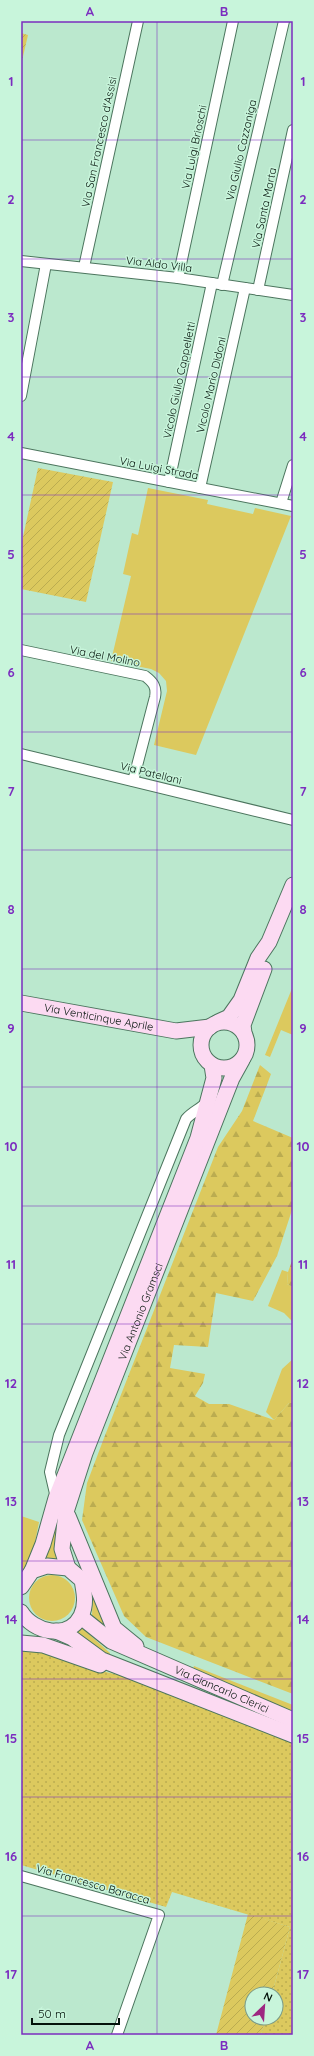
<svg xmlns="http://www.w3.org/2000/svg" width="314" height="2056" font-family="Quicksand,sans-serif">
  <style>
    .grass { fill: #dcc95e }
    .forest { fill: url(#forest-firs) }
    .park { fill: url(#park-dots) }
    .garden { fill: url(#garden-furrows) }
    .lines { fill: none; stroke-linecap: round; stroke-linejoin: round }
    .street-casing { stroke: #4c755e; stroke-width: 12 }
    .secondary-casing { stroke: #4c755e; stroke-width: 17 }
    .street { stroke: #fff; stroke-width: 10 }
    .secondary { stroke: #fcdaf2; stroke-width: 15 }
    .grid { fill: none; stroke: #7b2cbf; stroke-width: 1; stroke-opacity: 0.55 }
    .labels { text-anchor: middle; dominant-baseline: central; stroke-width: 3; stroke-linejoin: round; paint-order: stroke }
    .street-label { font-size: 11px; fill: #04130b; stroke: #c8f5db }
    .neatline { fill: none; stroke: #7b2cbf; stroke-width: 1.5 }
    .grid-label { font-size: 13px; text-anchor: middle; font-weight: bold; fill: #7b2cbf }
  </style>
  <defs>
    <pattern id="forest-firs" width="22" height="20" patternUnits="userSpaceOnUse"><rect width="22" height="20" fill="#dcc95e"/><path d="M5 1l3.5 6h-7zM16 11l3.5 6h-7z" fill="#bbac50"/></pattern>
    <pattern id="park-dots" width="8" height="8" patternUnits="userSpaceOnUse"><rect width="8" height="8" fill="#dcc95e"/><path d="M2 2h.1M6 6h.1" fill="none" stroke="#bbac50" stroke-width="1.8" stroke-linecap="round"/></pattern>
    <pattern id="garden-furrows" width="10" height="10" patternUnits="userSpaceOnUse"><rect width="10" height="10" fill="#dcc95e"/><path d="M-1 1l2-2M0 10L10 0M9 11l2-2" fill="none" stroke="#bbac50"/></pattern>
  </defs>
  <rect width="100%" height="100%" fill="#bbe8ce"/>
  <!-- grass -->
  <g class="grass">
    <polygon points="148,488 208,500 207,504 253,514 255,508 291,516 196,755 154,745 167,691 166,681 159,673 151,669 111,661 131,576 123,574 132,533 138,535"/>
    <polygon points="293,986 293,1035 281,1030 270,1057 265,1055"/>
    <polygon points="282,1270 288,1272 287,1284 293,1287 293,1322 284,1313 268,1306"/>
    <polygon points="293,1359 293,1403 289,1403 274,1420 266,1412 282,1369"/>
    <polygon points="21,1516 39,1522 32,1558 30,1565 21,1573"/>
    <polygon points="53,1522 58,1523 61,1560 46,1558"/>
    <circle cx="52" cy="1598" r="23"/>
    <polygon points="93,1593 111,1630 104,1631 92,1616"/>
    <polygon points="81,1627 110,1653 109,1656 74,1633"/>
    <polygon points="194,1666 293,1705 293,1717 193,1669"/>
  </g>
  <!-- forest -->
  <g class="forest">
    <polygon points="260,1065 271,1074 253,1121 293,1138 293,1207 277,1256 253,1301 216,1293 208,1347 174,1345 170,1368 205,1374 203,1383 195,1396 209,1404 229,1404 274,1420 289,1403 293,1403 293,1694 146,1637 124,1616 82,1520 87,1483 104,1438 218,1147 242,1111"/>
    <polygon points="293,1258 293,1287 287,1284 288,1272"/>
  </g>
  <!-- park -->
  <polygon class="park" points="26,1647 40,1649 106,1672 152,1683 293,1739 293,2035 261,2035 266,2018 276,2018 276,1994 272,1994 290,1927 172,1892 166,1907 21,1865 21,1651"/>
  <!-- garden -->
  <g class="garden">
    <polygon points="21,33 28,35 21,65"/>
    <polygon points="38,468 113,482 86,602 21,589 21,546"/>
    <polygon points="248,1914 290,1927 272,1994 252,1994 252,2018 266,2018 261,2035 216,2035"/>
  </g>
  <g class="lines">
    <defs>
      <g id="street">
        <polyline points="21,261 178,278 293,295"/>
        <polyline points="84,267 138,21"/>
        <polyline points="178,278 233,21"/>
        <polyline points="222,285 284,21"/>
        <polyline points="258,290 293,130"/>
        <polyline points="21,396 46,264"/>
        <polyline points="21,453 293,506"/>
        <polyline points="169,482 212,283"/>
        <polyline points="200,488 245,288"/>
        <polyline points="281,503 293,465"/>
        <path d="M 21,650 L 145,676 C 153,682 157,687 155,697 L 133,781"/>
        <polyline points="21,754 293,820"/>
        <path d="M 56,1498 L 50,1472 L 59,1435 L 186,1119 C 193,1111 201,1109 208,1101"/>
        <polyline points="21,1876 159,1915 117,2035"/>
      </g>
      <g id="secondary">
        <path id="s1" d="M 21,1003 L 176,1031 L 210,1027"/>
        <circle cx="224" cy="1045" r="23"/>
        <polyline points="218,1022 229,1017 241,1000 258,958 269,942 293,885"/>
        <polyline points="244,1033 243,1025 264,969"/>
        <polyline points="68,1516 114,1628 136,1646"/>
        <path id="s2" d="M 68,1568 L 62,1549 L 66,1512 L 85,1453 L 232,1078 L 242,1060"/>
        <polyline points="32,1571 43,1544 56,1498 198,1138 214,1078 212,1065"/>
        <path d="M 21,1587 L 32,1571 L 47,1566 L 68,1568 L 82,1580 C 84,1592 87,1604 81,1616 C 68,1641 33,1632 21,1612"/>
        <path id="s3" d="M 81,1617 L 111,1641 L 293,1720"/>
        <polyline points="56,1631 72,1638 102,1660 293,1735"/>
        <polyline points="21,1643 43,1645 100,1665"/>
      </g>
    </defs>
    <!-- street casing -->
    <use href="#street" class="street-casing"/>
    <!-- secondary casing -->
    <use href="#secondary" class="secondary-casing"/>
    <!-- street -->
    <use href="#street" class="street"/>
    <!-- secondary -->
    <use href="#secondary" class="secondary"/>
  </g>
  <!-- grid -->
  <path class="grid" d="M 157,21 L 157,2035M 21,140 L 293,140M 21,259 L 293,259M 21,377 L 293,377M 21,495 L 293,495M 21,614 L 293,614M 21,732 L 293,732M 21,850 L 293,850M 21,969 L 293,969M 21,1087 L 293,1087M 21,1206 L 293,1206M 21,1324 L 293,1324M 21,1442 L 293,1442M 21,1561 L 293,1561M 21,1679 L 293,1679M 21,1797 L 293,1797M 21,1916 L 293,1916"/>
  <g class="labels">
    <!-- street labels -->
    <g class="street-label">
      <text transform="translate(99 142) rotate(-78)">Via San Francesco d'Assisi</text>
      <text transform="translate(194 147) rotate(-78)">Via Luigi Brioschi</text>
      <text transform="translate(241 150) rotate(-77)">Via Giulio Cazzaniga</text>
      <text transform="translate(264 208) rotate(-78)">Via Santa Marta</text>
      <text transform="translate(159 264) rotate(7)">Via Aldo Villa</text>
      <text transform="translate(179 380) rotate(-78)">Vicolo Giulio Cappelletti</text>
      <text transform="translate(211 385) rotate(-77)">Vicolo Mario Didoni</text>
      <text transform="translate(159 468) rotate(11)">Via Luigi Strada</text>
      <text transform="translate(105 656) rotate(11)">Via del Molino</text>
      <text transform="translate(151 773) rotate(14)">Via Patellani</text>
      <text stroke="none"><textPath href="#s1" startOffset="79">Via Venticinque Aprile</textPath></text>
      <text stroke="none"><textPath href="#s2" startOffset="271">Via Antonio Gramsci</textPath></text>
      <text stroke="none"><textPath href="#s3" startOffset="159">Via Giancarlo Clerici</textPath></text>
      <text transform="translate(93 1884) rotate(16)">Via Francesco Baracca</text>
    </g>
  </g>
  <!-- border -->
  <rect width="314" height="2056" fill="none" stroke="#c8f5db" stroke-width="44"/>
  <!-- north arrow -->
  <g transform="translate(264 2006) rotate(25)"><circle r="19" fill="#c8f5db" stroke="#7a9b88"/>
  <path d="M0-3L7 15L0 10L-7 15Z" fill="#9e2881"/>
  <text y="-6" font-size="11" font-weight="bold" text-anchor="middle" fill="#04130b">N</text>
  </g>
  <!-- scale -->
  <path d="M32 2018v6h87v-6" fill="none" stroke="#04130b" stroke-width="2"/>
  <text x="38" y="2018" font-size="12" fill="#04130b" stroke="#c8f5db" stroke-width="3" paint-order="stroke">50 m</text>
  <rect x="22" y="22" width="270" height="2012" class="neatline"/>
  <g class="grid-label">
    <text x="90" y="16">A</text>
    <text x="224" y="16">B</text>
    <text x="11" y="86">1</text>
    <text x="303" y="86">1</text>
    <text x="11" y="204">2</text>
    <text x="303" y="204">2</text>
    <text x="11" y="322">3</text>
    <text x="303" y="322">3</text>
    <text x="11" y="441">4</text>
    <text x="303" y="441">4</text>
    <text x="11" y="559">5</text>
    <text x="303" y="559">5</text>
    <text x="11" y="677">6</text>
    <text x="303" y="677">6</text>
    <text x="11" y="796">7</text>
    <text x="303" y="796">7</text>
    <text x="11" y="914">8</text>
    <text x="303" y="914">8</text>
    <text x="11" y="1033">9</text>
    <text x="303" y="1033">9</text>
    <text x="11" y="1151">10</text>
    <text x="303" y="1151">10</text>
    <text x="11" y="1269">11</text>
    <text x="303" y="1269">11</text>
    <text x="11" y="1388">12</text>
    <text x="303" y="1388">12</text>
    <text x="11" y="1506">13</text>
    <text x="303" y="1506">13</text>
    <text x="11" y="1624">14</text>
    <text x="303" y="1624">14</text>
    <text x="11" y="1743">15</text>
    <text x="303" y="1743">15</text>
    <text x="11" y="1861">16</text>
    <text x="303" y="1861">16</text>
    <text x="11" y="1979">17</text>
    <text x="303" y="1979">17</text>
    <text x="90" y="2050">A</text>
    <text x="224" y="2050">B</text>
  </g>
</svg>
